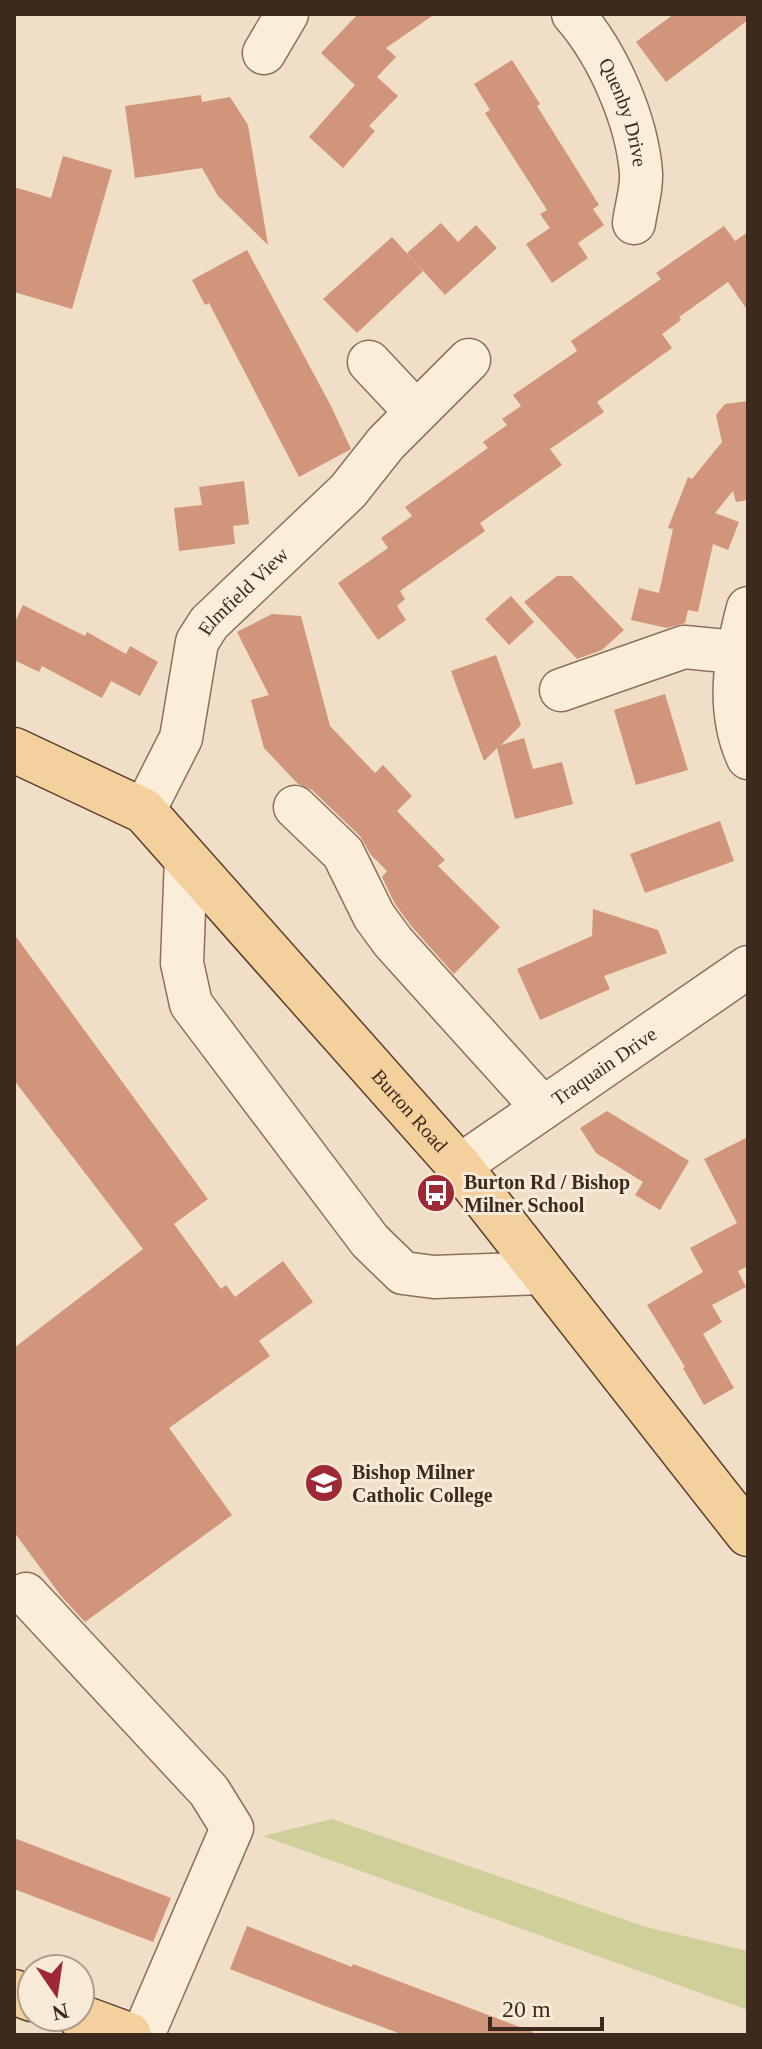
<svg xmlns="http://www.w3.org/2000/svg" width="762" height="2049" font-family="'Times New Roman',serif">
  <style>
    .green { fill: #cfcf99 }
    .building { fill: #d0957a }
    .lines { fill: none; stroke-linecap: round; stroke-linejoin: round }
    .minor-casing { stroke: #8d705b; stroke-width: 45 }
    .major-casing { stroke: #5b3f2f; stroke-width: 47 }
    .minor { stroke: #faedda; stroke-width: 42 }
    .major { stroke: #f4d09d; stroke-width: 44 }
    .labels { text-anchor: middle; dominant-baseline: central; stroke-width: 6; stroke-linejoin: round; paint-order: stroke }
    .street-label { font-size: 20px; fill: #3d2a1f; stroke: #f7ead6 }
    .poi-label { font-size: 20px; font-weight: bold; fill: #3d2a1f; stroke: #f7ead6; text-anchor: start }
  </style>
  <rect width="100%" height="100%" fill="#f0dfc6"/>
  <!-- green -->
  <polygon class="green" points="332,1819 646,1927 748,1951 748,2010 263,1836"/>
  <!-- building -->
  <g class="building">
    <polygon points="358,14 435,14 386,48 396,57 377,77 398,96 369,126 375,131 343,168 309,137 355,85 321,53"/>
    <polygon points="674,14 748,14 748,20 666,82 636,42"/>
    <polygon points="512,60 540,104 537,106 599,205 593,209 604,225 578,243 588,258 552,283 526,244 550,228 540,214 547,210 485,113 490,110 474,84"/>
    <polygon points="201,95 202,102 230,97 248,125 268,245 218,196 202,168 135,178 125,106"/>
    <polygon points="63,156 112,170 72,309 14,292 14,187 51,198"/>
    <polygon points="441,223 458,242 476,225 497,248 445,295 407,253"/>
    <polygon points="724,226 735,241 748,232 748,311 728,282 679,317 681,320 662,334 672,348 597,402 604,412 550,449 562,465 480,523 485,531 400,591 405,599 397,606 406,620 378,640 338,583 388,548 381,538 412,516 405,507 488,448 483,442 507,425 502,419 521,406 513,395 577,351 571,341 661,279 656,273"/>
    <polygon points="392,237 423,271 357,333 323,299"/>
    <polygon points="247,250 331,406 351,449 299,477 209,303 205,305 192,280"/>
    <polygon points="748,401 748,500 736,502 733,491 715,513 739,522 728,550 713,544 698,612 688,610 685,623 667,628 631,620 639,588 659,593 673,529 668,528 688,477 692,479 722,442 716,415 725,404"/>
    <polygon points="244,481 249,524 233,526 235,544 179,551 174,508 202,505 199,487"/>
    <polygon points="557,576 572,576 624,630 602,650 577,659 524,602"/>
    <polygon points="511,596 534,622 509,645 485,619"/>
    <polygon points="23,605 85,636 87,632 126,654 130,646 158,662 140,696 111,681 102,698 42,666 39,672 14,660 14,624"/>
    <polygon points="272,614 301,616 330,726 375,773 383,765 412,796 397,811 445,860 438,866 500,927 454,974 412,927 395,904 382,877 387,871 371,855 360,836 312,790 298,784 264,748 251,700 269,695 237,632"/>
    <polygon points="496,655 521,725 501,745 524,738 533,769 562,762 573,804 515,819 497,748 484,761 451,671"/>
    <polygon points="665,694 688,770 636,785 614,710"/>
    <polygon points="720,821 734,861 645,893 630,854"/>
    <polygon points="593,909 658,930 667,953 604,976 610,989 540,1020 517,969 592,936"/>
    <polygon points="14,934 208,1199 174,1224 221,1289 226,1285 235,1297 283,1261 313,1302 259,1341 270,1356 169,1428 232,1515 85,1622 61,1596 14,1532 14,1348 143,1249 14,1080"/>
    <polygon points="607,1111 689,1161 660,1210 635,1195 643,1182 596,1153 580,1128"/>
    <polygon points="748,1137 748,1266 738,1271 746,1287 712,1305 722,1322 703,1334 734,1388 704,1405 683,1368 685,1367 647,1305 703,1272 690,1248 737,1223 704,1159"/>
    <polygon points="14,1838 171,1898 153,1942 14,1889"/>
    <polygon points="247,1926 352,1967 353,1964 533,2032 532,2035 404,2035 325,2006 230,1969"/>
  </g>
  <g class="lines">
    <defs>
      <g id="minor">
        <path id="s1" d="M 573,14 C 608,54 637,120 641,173 C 642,189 636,207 634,223"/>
        <polyline points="264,53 287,14"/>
        <polyline points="369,362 416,412"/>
        <path d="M 748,608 C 735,656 726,711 748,758"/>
        <polyline points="561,690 684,647 736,652"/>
        <polyline points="295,807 343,853 374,916 393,942 543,1108"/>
        <path id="s2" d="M 144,811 L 181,738 L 197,642 L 209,623 L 348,491 L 386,443 L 469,360"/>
        <polyline points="186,858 182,963 191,1004 370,1241 403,1273 434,1277 542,1273"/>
        <path id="s3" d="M 459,1166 L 748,967"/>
        <polyline points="26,1594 209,1791 232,1828 143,2035"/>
      </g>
      <g id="major">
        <path id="s4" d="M 14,750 L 144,811 L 459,1166 L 748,1534"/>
        <polyline points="14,1992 32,1999"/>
        <polyline points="80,2017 129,2035"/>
      </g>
    </defs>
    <!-- minor casing -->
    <use href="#minor" class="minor-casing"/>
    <!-- major casing -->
    <use href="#major" class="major-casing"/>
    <!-- minor -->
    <use href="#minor" class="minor"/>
    <!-- major -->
    <use href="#major" class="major"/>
  </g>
  <!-- icons -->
  <defs>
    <symbol id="bus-disc" viewBox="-11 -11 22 22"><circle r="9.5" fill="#9f2835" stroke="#f7ead6"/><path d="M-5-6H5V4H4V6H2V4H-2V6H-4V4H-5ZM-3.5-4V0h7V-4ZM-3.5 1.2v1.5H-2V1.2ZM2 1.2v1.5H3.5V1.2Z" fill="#fff"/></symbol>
    <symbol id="school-disc" viewBox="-11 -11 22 22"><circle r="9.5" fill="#9f2835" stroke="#f7ead6"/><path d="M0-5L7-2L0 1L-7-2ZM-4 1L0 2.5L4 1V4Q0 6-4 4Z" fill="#fff"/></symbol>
  </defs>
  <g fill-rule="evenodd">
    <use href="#bus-disc" x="414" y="1171" width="44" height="44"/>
    <use href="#school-disc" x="302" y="1461" width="44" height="44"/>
  </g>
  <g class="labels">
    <!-- street labels -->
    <g class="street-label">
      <text stroke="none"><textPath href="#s1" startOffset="112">Quenby Drive</textPath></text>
      <text stroke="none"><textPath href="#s2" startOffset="248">Elmfield View</textPath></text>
      <text stroke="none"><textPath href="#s3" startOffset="176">Traquain Drive</textPath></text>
      <text stroke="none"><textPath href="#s4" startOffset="544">Burton Road</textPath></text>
    </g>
    <!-- poi labels -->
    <g class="poi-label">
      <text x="464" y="1182">Burton Rd / Bishop<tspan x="464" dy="23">Milner School</tspan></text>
      <text x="352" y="1472">Bishop Milner<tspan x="352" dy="23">Catholic College</tspan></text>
    </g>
  </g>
  <!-- border -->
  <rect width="762" height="2049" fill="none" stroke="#3d2a1f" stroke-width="32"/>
  <!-- north arrow -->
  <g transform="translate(56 1993) rotate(167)"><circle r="38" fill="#f7ead6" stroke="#ad9d8d" stroke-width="2"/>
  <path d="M0-6L14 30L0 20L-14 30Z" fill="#9f2835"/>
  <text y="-12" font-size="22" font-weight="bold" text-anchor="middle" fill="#3d2a1f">N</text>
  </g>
  <!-- scale -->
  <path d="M490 2017v12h112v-12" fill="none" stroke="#3d2a1f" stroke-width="4"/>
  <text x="502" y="2017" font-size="24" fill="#3d2a1f" stroke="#f7ead6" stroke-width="6" paint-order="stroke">20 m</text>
</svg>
